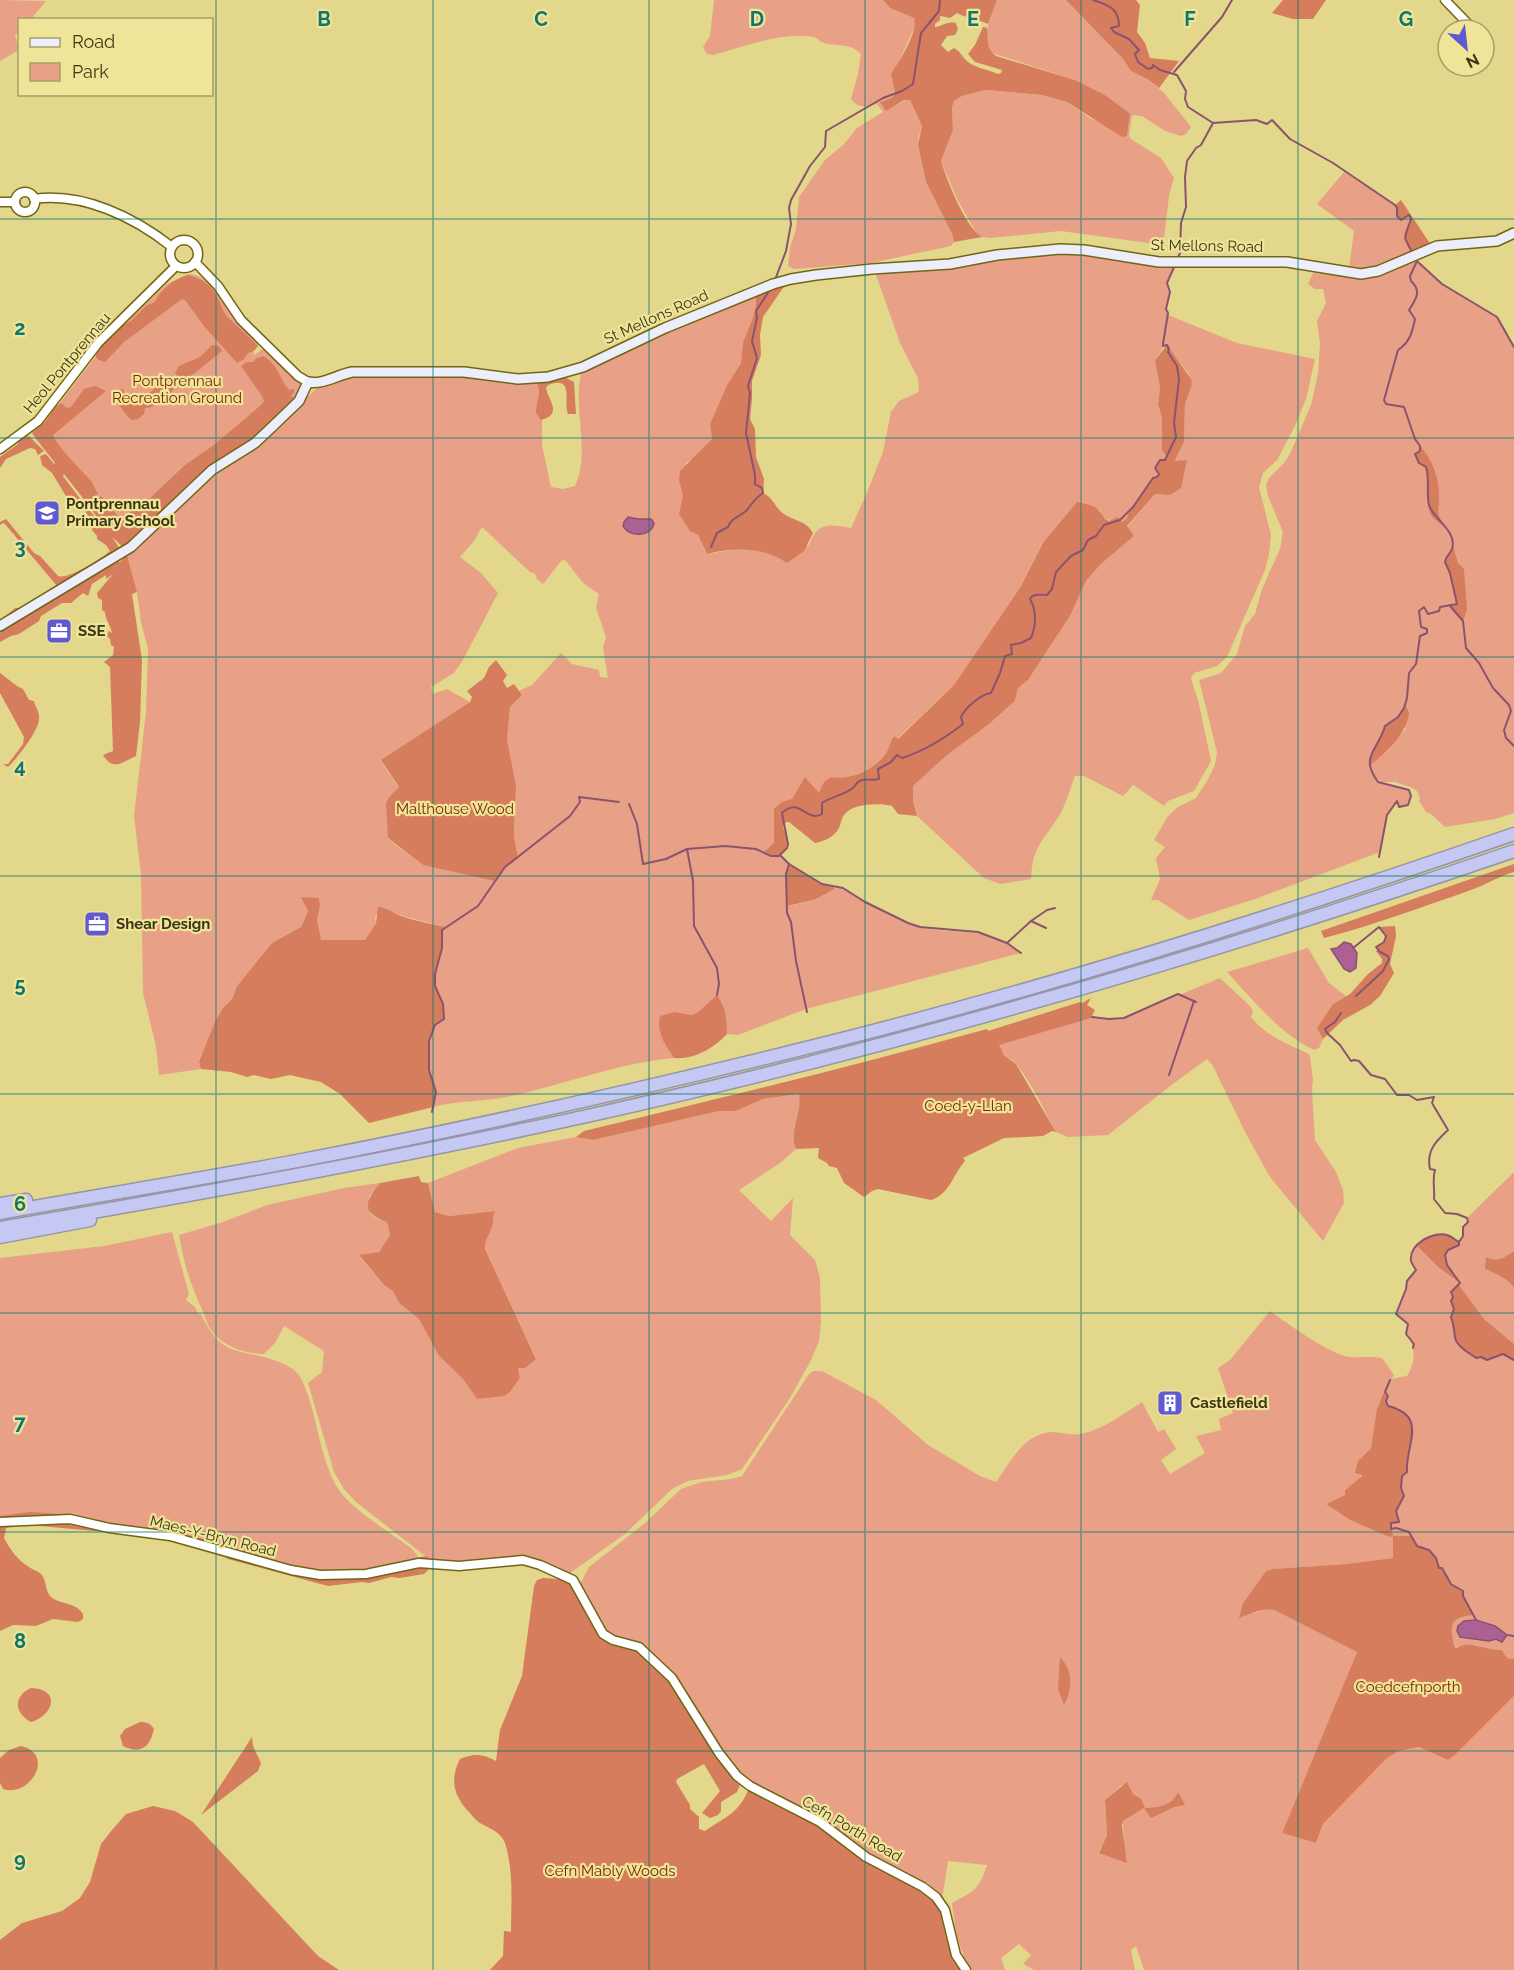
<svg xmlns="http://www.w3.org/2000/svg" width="1514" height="1970" font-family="Raleway,sans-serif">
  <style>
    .green { fill: #e8a187; fill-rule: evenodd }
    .forest { fill: #d67d5d }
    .water { fill: #ad6094; stroke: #8b536e; stroke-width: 1.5 }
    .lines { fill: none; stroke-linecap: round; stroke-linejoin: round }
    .stream { stroke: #8b536e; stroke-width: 2 }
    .tertiary-casing { stroke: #716614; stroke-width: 11 }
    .secondary-casing { stroke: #716614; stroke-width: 12 }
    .motorway-casing { stroke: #9495a6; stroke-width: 15 }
    .tertiary { stroke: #fff; stroke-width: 8 }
    .secondary { stroke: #edeefb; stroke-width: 9 }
    .motorway { stroke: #c4c8f3; stroke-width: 12 }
    .grid { fill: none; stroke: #0f766e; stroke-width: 1.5; stroke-opacity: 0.55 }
    .labels { text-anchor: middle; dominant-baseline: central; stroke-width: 4.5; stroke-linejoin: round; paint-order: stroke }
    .street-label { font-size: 15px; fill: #3b3617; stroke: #efe497 }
    .park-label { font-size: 15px; fill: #7a2a04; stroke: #efe497 }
    .poi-label { font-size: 15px; font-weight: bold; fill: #3b3617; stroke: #efe497; text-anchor: start }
    .grid-label { font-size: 20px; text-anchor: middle; font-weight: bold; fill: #0f766e; stroke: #efe497; stroke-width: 4.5; stroke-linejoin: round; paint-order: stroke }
  </style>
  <rect width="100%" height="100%" fill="#e2d78b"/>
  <!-- green -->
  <g class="green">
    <polygon points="0,0 46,1 31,19 20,20 19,32 15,35 19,50 0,61"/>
    <path d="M 714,0 L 883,0 L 890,8 L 914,18 L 916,24 L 891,79 C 898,92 896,99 881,102 L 886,110 L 908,99 L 910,100 L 922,126 L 918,139 L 926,182 L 952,234 L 954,242 L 951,246 L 871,263 L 794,269 L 788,266 L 790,248 L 796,229 L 799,197 L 825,160 L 844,144 L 857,128 L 883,112 L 877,104 C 867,107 858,109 851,99 L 858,74 L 861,54 C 848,41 836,48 822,42 C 819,41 817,38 814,37 C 781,31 745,47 713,55 L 707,54 L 703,47 L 710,36 Z"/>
    <path d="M 997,0 L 1066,0 L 1123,59 L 1131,71 L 1149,80 L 1164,93 L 1191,127 L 1186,134 L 1181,136 L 1165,131 L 1142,116 L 1132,115 L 1129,136 L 1131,139 L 1161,158 L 1174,178 L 1169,196 L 1164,238 L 1160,243 L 1155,244 L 1061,231 L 991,238 L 982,237 L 977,234 L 958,201 L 941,161 L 953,130 L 952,108 L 954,101 L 962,96 L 986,90 L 1042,95 L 1067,102 L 1090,118 L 1127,136 L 1130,114 L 1105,95 L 1075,80 L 992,53 C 980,37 991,17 997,0 Z"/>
    <polygon points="1344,172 1395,205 1403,219 1409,215 1411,219 1405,241 1412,252 1399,260 1365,271 1349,269 1354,231 1317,204"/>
    <path d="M 1072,253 L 1175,267 L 1167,283 L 1170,292 L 1166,309 L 1168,315 L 1237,343 L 1315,359 L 1306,399 L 1295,426 L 1277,460 L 1263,473 L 1259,487 L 1271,535 L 1269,554 L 1265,570 L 1227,657 L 1217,666 L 1194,673 L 1191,678 L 1199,704 L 1211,761 L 1194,791 L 1168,801 L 1164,806 L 1133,785 L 1123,796 L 1084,776 L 1075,776 C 1070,789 1066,804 1059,816 C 1042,843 1033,845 1031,879 L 1000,884 L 984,878 L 917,816 L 913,801 L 913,786 L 947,755 L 988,725 L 1015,701 L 1018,688 L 1028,680 L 1070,616 L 1086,581 L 1101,564 L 1134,536 L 1127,527 L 1155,494 L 1164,495 L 1187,460 L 1175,462 L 1184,442 L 1185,404 L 1192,385 L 1188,373 L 1169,349 L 1164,346 L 1155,360 L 1160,388 L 1158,404 L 1162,418 L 1162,450 L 1167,456 L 1165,460 L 1160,460 L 1155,468 L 1159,474 L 1157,477 L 1153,478 L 1129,511 L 1127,518 L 1122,522 L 1105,519 L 1100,510 L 1048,538 L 1043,543 L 1021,586 L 954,685 L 897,739 L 894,736 C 889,743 889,751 883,757 C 870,772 850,780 831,777 L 819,794 L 806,778 L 783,827 L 788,844 L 780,855 L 789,864 L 786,874 L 787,906 C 796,904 805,903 814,900 C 821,897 830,888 838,888 C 843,887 896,918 907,923 C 947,939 984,921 1021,953 L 806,1009 L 738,1035 L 727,1034 C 727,1019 726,1009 717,995 L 698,1012 L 692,1015 L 675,1012 L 659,1032 L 674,1058 C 619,1063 565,1084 511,1096 C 486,1102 459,1100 433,1107 L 436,1092 L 429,1070 L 429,1041 L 443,1004 L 435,986 L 435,974 L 442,948 L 442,930 L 445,927 L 399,915 L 383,907 L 375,917 L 376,923 L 365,940 L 320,940 L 317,920 L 320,906 L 319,899 L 302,897 L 308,911 L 301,927 L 272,943 L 237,986 L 232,999 L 223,1008 L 210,1035 L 199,1060 L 201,1069 L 159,1075 L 156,1046 L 143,993 L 141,875 L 134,816 L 146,712 L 148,649 L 141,622 L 137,592 L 127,555 L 213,472 L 265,437 L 317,388 L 342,378 L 407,377 L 428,371 L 542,383 L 542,445 L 551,487 L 563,489 L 575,486 C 592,448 570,405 583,367 L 756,295 L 756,306 L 752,320 L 743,342 L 741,363 L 727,385 L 710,424 L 712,439 L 696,457 L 686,463 L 682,489 L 690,531 L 698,535 L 707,554 L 737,549 L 751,550 L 776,555 L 809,545 C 817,522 830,524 851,528 L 866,495 L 883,452 L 891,412 L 899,401 L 919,392 L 918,378 L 900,343 L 875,272 L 958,268 L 1011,257 ZM 482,527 L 531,573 L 532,572 L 537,576 L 536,578 L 543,584 L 562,560 L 566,561 L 583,583 L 599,594 L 596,608 L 606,637 L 603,648 L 608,678 L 600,677 L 599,670 L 572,664 L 561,653 L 532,685 L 519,691 L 522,695 L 510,707 L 507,740 L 516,803 L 514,836 L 518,858 L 505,867 L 494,881 L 423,865 L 388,839 L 390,796 L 399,788 L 381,761 L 470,702 L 447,689 L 433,694 L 431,687 L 454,673 L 463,660 L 498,593 L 481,573 L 460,557 L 474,541 Z"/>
    <path d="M 1416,259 L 1442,284 L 1497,317 L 1514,347 L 1514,813 L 1495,819 L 1445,827 L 1431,814 L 1426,812 L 1419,801 L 1420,798 L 1417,791 L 1413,788 L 1395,782 L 1381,782 L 1374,776 L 1382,784 C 1392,784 1399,789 1409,790 L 1411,796 L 1408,805 L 1399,807 L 1397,801 L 1387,815 L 1380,852 L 1258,898 L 1189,920 L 1158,900 L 1151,900 L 1160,879 L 1156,858 L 1165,847 L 1154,840 L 1168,816 L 1178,807 L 1196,798 L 1207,781 L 1215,765 L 1217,752 L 1199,680 L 1221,673 L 1237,654 L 1245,626 L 1255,614 L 1262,589 L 1280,549 L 1283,532 L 1268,496 L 1266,485 L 1269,478 L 1284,463 L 1290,454 L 1311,405 L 1318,374 L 1320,344 L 1317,321 L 1326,303 L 1323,289 L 1315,289 L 1308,284 L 1313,273 L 1370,277 L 1384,274 ZM 1452,549 L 1458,563 L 1463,620 L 1451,606 L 1457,604 L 1450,573 L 1445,562 ZM 1405,705 L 1405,730 L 1385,752 L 1369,759 L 1389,723 L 1398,717 Z"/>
    <path d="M 188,274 C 207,275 216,291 225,305 L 228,304 L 258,342 L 252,351 L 255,355 L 261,350 L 266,349 L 302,382 L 303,384 L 299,397 L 156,519 L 103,524 L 33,434 L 48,418 L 99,352 L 124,325 L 167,284 Z"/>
    <path d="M 1308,948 L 1329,983 L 1346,996 L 1333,1004 L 1317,1028 L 1323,1039 L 1319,1048 L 1314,1050 C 1280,1034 1252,999 1227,972 Z"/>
    <path d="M 1220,978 L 1250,1006 L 1253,1011 L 1251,1017 C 1266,1036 1287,1044 1309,1054 L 1310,1057 L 1313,1079 L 1312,1090 L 1315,1140 L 1336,1172 L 1343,1190 L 1344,1203 L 1323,1241 L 1270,1177 L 1246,1134 L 1213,1066 L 1207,1059 L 1174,1083 L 1108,1135 L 1068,1137 L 1056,1132 C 1044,1110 1033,1085 1017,1065 C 1011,1057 1001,1056 998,1045 L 1092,1017 L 1109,1019 L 1124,1018 Z"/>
    <path d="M 800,1094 C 802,1113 788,1131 796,1149 L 780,1163 L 739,1190 L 771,1221 L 793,1198 L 790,1235 L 815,1260 L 820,1278 L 821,1322 L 819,1341 L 811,1360 L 790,1398 L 742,1469 L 727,1475 L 688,1481 L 672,1489 L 625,1534 L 570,1573 L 509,1558 L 454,1562 L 429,1559 L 356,1502 L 344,1489 L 334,1472 L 308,1383 L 322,1372 L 324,1351 L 284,1326 L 275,1343 L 264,1354 C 246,1354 225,1347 213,1333 C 206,1324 204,1312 199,1303 C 189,1280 183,1259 179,1235 L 223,1222 L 267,1205 L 344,1188 L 380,1183 L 369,1197 L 370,1213 L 374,1217 L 387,1222 L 390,1235 L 379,1252 L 359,1256 L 384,1285 L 393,1291 L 399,1303 L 419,1319 L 439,1356 L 463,1379 L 477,1399 L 513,1388 L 520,1378 L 518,1368 L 536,1358 L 485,1249 C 485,1241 491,1220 494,1211 L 449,1216 L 435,1212 L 428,1183 L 518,1148 L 576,1137 L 593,1140 L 719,1111 L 736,1111 L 763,1099 Z"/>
    <path d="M 1514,1172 L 1514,1251 L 1501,1260 L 1493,1261 L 1485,1269 C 1496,1274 1508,1278 1514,1288 L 1514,1344 L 1484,1319 L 1459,1285 L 1452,1305 L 1454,1309 L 1451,1317 C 1454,1325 1455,1329 1455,1336 C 1456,1346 1468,1352 1475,1358 L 1481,1357 L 1487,1360 L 1503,1354 L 1514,1360 L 1514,1659 L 1507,1658 L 1502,1650 L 1490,1650 L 1477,1645 L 1454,1647 C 1449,1623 1450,1620 1473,1614 L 1463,1596 L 1463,1591 C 1452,1584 1437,1572 1436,1558 C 1429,1550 1420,1550 1413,1541 L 1393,1551 L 1393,1558 L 1346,1564 L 1272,1569 L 1266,1571 L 1243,1603 L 1240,1617 L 1267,1609 L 1274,1610 L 1357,1652 L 1282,1833 L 1316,1843 L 1323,1824 L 1387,1758 L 1399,1751 L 1419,1747 L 1448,1760 L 1456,1754 L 1514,1696 L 1514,1970 L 1144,1970 L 1136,1946 L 1131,1950 L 1135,1970 L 1034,1970 L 1023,1964 L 1031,1955 L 1019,1944 L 1001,1958 L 1005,1970 L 969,1970 L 956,1935 L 952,1903 C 974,1891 979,1890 987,1865 L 948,1861 L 942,1900 L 928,1883 L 914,1879 L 884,1863 L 753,1786 C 717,1757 703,1711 675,1676 C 668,1667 650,1649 641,1644 C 630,1637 616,1638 605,1632 L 580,1584 L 589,1567 L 645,1523 L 681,1489 L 701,1482 L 731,1479 L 742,1476 L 809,1374 L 813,1371 L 822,1371 L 876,1400 L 928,1445 L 980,1476 L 996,1482 C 1011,1461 1024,1433 1053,1432 C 1062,1432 1071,1436 1080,1434 C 1103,1430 1123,1414 1142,1402 L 1158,1432 L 1164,1429 L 1176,1449 L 1161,1460 L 1170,1474 L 1205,1453 L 1196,1436 L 1221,1430 L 1219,1419 L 1233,1413 L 1218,1368 L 1230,1360 L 1270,1311 C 1287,1323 1329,1354 1349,1357 C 1359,1358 1370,1356 1382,1358 L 1394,1375 L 1391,1379 L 1407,1376 C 1416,1362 1416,1347 1406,1334 L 1408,1324 L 1396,1314 L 1406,1289 L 1407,1281 L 1416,1270 C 1411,1261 1410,1254 1417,1246 L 1438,1267 L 1456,1280 C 1454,1272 1445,1266 1444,1258 C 1444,1246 1464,1252 1463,1227 L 1468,1222 L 1467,1218 ZM 1386,1401 L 1388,1406 C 1429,1416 1405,1444 1407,1472 L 1402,1476 L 1401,1488 L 1404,1496 C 1395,1509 1394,1523 1387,1536 L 1350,1520 L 1326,1504 L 1345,1495 L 1345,1490 L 1361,1477 L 1358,1461 L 1371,1448 L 1379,1402 ZM 1122,1785 L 1136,1797 L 1144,1808 L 1123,1821 L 1124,1847 L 1127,1859 L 1099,1852 L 1107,1835 L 1105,1800 Z"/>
    <path d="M 172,1232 L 189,1294 L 186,1300 L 195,1307 L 199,1315 L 201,1314 C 222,1360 240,1347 279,1362 C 286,1365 293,1368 298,1374 C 303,1380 305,1388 308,1395 C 318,1425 321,1459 337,1487 C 349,1508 391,1533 411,1548 L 417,1555 L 419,1563 L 335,1576 L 148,1533 L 0,1522 L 0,1258 L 104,1246 Z"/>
  </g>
  <!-- forest -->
  <g class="forest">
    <path d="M 883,0 L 997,0 L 988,24 C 977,19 967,18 957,13 L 950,18 L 940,16 L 940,20 L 935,24 L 935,27 C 941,27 946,21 956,23 L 958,29 L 955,35 L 947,36 L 941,45 L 948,52 L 954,48 C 961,52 960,54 965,59 C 971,67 989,70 998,74 L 1001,73 L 1002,70 L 999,69 L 975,62 L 968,54 L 975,45 L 983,27 L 987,28 C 988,39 986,49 996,56 L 1075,80 L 1105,95 L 1128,112 L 1130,114 L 1127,136 L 1122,137 L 1067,102 L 1042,95 L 986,90 L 962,96 L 954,101 L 952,108 L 953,130 L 941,161 C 947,180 965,227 982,237 L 954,242 L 952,234 L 926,182 L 918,144 L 922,126 L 910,100 L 904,100 L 886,111 L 880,102 C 903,97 893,90 891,74 C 899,62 919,31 914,18 L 890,8 Z"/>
    <polygon points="1066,0 1136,0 1140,5 1137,32 1145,43 1150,58 1179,61 1159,88 1149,80 1131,71 1123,59"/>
    <polygon points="1283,0 1326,0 1313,19 1293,19 1272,13"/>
    <path d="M 1401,200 L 1431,245 L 1412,252 C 1402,236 1406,237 1411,219 L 1409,216 L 1400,220 L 1397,216 L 1397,208 L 1395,205 Z"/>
    <path d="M 189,275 C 213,283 215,291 224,312 C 226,317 253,340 258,346 L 254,351 L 248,353 L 244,359 L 237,363 L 204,326 L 185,300 L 182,299 L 124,342 L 105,362 C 99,360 94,359 96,351 L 111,336 L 111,334 L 115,333 L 121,326 L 131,321 L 146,306 L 155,302 C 160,290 175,278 189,275 Z"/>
    <path d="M 788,284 L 783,288 L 763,317 L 760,335 L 761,355 L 752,381 L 752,399 L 750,419 L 755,429 L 756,457 L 764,479 L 763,493 C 773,497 775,508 784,514 C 794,521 807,521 813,533 L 804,551 L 787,563 C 763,547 734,547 707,554 L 698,535 L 690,531 L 679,514 L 683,496 L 679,480 L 680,471 L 712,439 L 710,424 L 727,385 L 741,363 L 743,342 L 752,320 L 756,306 L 756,295 L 751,292 Z"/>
    <polygon points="212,345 219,346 222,351 185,381 181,380 175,373 179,366 200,357"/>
    <path d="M 1167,345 L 1191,379 L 1192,385 L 1185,404 L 1184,442 L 1175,461 L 1187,460 L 1181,488 L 1170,495 L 1155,494 L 1127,526 L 1134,536 L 1101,564 L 1086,581 L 1070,616 L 1028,680 L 1018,688 L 1015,701 L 988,725 L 947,755 L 913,786 L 913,801 L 917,816 L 898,814 L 892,806 C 881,803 852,803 844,815 C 841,819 841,824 839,828 C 834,837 825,841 815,843 L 789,822 L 786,822 L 783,827 C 788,842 790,848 777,857 L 764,852 L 774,843 L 774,809 L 782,802 L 792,799 L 805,777 L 819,793 L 824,782 L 831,777 C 850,780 870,772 883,757 C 889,751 889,743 894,736 L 898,739 L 954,685 L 1021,586 L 1043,543 L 1077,502 C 1091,505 1098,506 1105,519 L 1109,521 L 1118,517 L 1122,522 L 1127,518 L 1129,511 L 1153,478 L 1157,477 L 1159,474 L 1155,468 L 1160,460 L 1165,460 L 1167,457 L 1162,450 L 1162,418 L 1158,404 L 1160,388 L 1155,360 Z"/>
    <path d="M 263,356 C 279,365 279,378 289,390 L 294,389 L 294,392 L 291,396 L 297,400 L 252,442 L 124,548 L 112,537 L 120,549 L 114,561 L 120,562 L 127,555 L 137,592 L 132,594 L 142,660 L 140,722 L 136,756 C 121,763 113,771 103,755 L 113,751 L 110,667 L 104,662 L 113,655 L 114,647 L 111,645 L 110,639 L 107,636 L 109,631 L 112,633 C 111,625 105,620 105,612 L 102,610 L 102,600 L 98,598 L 97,593 L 113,574 L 106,579 L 106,575 L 92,584 L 88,596 L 83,593 L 71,603 L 62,603 L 41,616 L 39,621 L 19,634 L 11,636 L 0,642 L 0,621 L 15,608 L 24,608 L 27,604 L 34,602 L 56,589 L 57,586 L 5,524 L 3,523 L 0,525 L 0,522 L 6,519 L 34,553 L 40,556 L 58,576 C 68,580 101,559 110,551 L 106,545 L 97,539 L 97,536 L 92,530 L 90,519 L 82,506 L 86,506 L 106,530 L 89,506 L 101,496 L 122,521 L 131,510 L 149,499 L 185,465 L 214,445 L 261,405 L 264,401 L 262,396 L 241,366 L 247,362 L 254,362 L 255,359 Z"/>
    <path d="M 559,374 L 574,382 L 576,414 L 568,414 C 563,401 575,375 548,385 L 546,388 C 549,402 563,414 541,420 L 536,413 C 536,399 545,388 532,379 Z"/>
    <path d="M 172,377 L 175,379 L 176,384 C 172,395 157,408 145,408 L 144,414 L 138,419 L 132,420 L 129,418 L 111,395 L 116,391 L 123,389 L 125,393 L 138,404 L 158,385 L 166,378 Z"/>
    <path d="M 95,386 L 106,391 L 53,435 C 55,444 83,472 91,481 C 94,485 95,490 98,494 L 87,503 L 64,474 L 63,476 L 81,500 L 77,505 L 69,497 L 66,496 L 52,473 L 42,465 L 40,456 L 46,454 L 54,464 L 55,463 C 47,452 40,445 32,433 L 45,422 L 56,406 L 62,403 L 66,408 L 71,407 L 84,389 Z"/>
    <polygon points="29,436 44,451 38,455 35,449 30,448 6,459 0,468 0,457 18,444 20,439"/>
    <path d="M 1420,446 C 1432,459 1439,477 1439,495 C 1439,513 1435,512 1446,528 C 1442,524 1434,520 1431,515 C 1425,505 1430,480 1426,467 L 1419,463 L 1415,454 L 1420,451 Z"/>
    <polygon points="1452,543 1458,563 1464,569 1467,610 1463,621 1450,606 1457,604 1450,573 1445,562 1452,549"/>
    <polygon points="496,660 507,675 503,681 507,688 514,684 522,695 510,707 507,740 516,786 514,836 518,858 505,867 494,881 423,865 388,838 386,803 390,796 399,787 381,760 470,702 472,697 467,691 484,678 489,667"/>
    <path d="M 0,673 L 17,686 L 23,689 L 29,700 L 34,701 C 35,707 40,712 39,719 C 39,730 17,759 8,767 L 3,764 L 8,764 L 23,744 L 24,737 L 0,693 Z"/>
    <path d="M 1405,704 L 1409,713 C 1406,736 1386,752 1369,766 C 1368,752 1381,740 1385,726 L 1398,717 Z"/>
    <polygon points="789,864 821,884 836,888 814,900 787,906 786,874"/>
    <path d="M 1514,864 L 1514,872 C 1499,876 1485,885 1471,890 C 1422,907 1374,925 1324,938 L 1321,931 Z"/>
    <path d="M 301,897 L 319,898 L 320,906 L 317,920 L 321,940 L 365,940 L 376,923 L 378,907 C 387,907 393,913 401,916 C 416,921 431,924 446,927 L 442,930 L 442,948 L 435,974 L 435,986 L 443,1004 L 444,1019 L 435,1025 L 429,1041 L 429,1070 L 436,1092 L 433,1107 L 369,1123 L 340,1094 L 321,1082 L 290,1075 L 271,1079 L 254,1075 L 247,1077 L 231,1072 L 201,1069 L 199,1061 L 215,1022 L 223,1008 L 232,999 L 237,986 L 272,943 L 301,927 L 308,911 Z"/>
    <polygon points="1395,926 1396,936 1390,964 1394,973 1380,996 1370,1005 1343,1020 1323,1039 1317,1028 1333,1004 1350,994 1368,974 1382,963 1382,959 1376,951 1378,949 1376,947 1384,942 1386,936 1379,927"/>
    <path d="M 717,995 C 726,1008 727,1019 727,1034 C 714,1048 694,1060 674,1058 C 665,1043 656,1034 660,1016 L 675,1012 L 692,1015 L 698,1012 Z"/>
    <path d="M 1091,998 L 1087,1005 L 1095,1010 L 1091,1018 L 999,1045 L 1004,1055 L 1016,1064 L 1056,1132 L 1052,1131 L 1043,1136 L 1004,1138 L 963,1158 L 965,1161 C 953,1174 950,1194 931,1200 L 878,1189 L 872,1191 L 864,1197 L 844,1183 L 837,1168 L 829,1166 L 827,1163 L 818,1158 L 819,1148 L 796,1149 C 788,1131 803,1112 799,1094 L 763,1099 L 736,1111 L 719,1111 L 593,1140 L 576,1137 L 584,1131 C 719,1099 853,1066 987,1029 L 988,1031 L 1080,1002 L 1082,1003 Z"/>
    <path d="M 419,1176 L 421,1182 L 428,1183 L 435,1212 L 449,1216 L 495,1211 L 493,1216 C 495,1229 484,1237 485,1249 L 536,1359 L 525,1368 L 518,1368 L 520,1378 L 510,1392 L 504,1396 L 477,1399 L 463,1379 L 439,1356 L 419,1319 L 399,1303 L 393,1291 L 384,1285 L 359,1255 L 379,1252 L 390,1235 L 387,1222 C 360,1212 365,1202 380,1183 Z"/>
    <path d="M 1437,1234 L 1450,1235 L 1459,1242 L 1459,1245 C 1443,1254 1440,1255 1452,1270 C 1455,1275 1455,1279 1460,1283 L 1438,1267 L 1417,1246 L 1424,1238 Z"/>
    <path d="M 1514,1251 L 1514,1288 C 1508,1278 1496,1274 1485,1269 L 1486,1257 C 1498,1263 1503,1258 1514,1251 Z"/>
    <path d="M 1459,1285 L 1484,1319 L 1514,1344 L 1514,1360 L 1503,1354 L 1487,1360 L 1481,1357 L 1476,1358 C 1468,1352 1456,1346 1455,1337 C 1454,1329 1454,1325 1451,1317 L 1454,1309 L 1451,1301 L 1453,1297 L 1451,1292 Z"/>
    <path d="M 1385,1392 L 1388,1396 L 1386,1401 L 1388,1406 C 1429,1417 1405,1444 1407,1472 L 1402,1476 L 1401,1488 L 1404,1496 L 1396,1511 L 1399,1522 L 1391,1523 L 1393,1536 L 1412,1536 L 1417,1546 L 1429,1550 L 1436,1558 L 1439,1568 L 1442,1568 L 1451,1584 L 1463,1591 L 1463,1596 L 1473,1615 C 1449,1618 1450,1625 1454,1646 L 1456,1648 C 1472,1639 1485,1651 1502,1650 L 1507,1658 L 1514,1659 L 1514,1696 L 1456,1754 L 1448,1760 L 1419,1747 L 1399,1751 L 1387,1758 L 1323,1824 L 1316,1843 L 1282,1833 L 1357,1652 L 1274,1610 C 1261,1608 1251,1614 1239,1618 L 1243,1603 L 1266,1571 L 1272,1569 L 1346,1564 L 1393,1558 L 1393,1537 L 1387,1536 L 1350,1520 L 1326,1504 L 1345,1495 L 1345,1490 L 1361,1477 L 1362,1475 L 1355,1473 L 1358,1461 L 1371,1448 L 1377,1409 L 1383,1394 Z"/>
    <path d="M 30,1512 L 73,1515 L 105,1521 L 108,1524 L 109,1528 L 105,1532 L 29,1525 L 6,1528 L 4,1538 C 10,1550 18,1560 29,1567 C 33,1570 38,1571 41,1574 C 48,1582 44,1594 54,1599 C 65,1605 76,1603 83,1614 L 83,1619 L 78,1622 L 53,1619 L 36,1626 L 13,1625 L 0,1631 L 0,1516 Z"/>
    <path d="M 221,1554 C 266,1562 312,1574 358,1571 C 381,1569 403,1560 426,1556 L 433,1560 L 434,1564 L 424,1574 L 400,1578 L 391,1577 L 369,1583 L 362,1582 L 328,1586 L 228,1559 Z"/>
    <path d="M 543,1578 L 573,1580 L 603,1634 L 639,1647 L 672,1678 L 742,1780 L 737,1792 L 721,1802 L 721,1811 L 718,1815 L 710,1818 L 702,1813 L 720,1791 L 704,1764 L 677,1779 L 676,1782 L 690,1805 L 690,1809 L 699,1817 L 699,1829 L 705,1831 C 729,1814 738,1815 750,1786 L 923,1887 L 945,1910 L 956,1955 L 966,1970 L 490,1970 L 503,1956 L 504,1931 L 511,1932 C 511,1903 514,1871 505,1843 C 501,1832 489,1828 480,1823 C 477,1821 473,1817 470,1813 C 454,1797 449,1780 460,1759 C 475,1753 482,1754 496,1761 L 500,1730 L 522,1676 L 534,1586 L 537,1580 Z"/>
    <path d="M 1060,1657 C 1073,1671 1073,1688 1064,1705 L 1058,1689 Z"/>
    <path d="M 31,1688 C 62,1689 53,1716 31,1722 C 14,1713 13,1696 31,1688 Z"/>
    <path d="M 140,1722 C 147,1722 150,1723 154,1729 C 150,1747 141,1755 123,1746 L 120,1736 L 125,1729 Z"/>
    <polygon points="252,1737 253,1746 261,1763 258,1771 201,1815"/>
    <path d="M 21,1746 C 56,1754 30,1798 3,1789 L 0,1783 L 0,1758 L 9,1750 Z"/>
    <path d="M 1127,1782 L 1133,1794 L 1141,1799 L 1145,1808 C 1158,1808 1173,1805 1178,1792 L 1185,1805 L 1174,1807 L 1151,1818 L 1144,1808 L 1123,1821 L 1122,1826 L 1127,1863 L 1099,1853 L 1107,1835 L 1105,1800 Z"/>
    <polygon points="153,1806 175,1811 193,1822 318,1956 339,1970 0,1970 0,1940 22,1923 62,1911 80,1898 90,1882 101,1844 112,1830 126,1814"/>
  </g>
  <!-- water -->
  <g class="water">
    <path d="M 628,517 L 638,519 L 651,519 L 654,523 C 652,537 629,538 623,526 L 624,522 Z"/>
    <polygon points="1344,942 1351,944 1357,953 1356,968 1350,972 1344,969 1331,949 1337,948"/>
    <polygon points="1476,1620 1495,1626 1507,1635 1502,1642 1496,1639 1489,1641 1460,1637 1457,1631 1458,1626 1464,1621"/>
  </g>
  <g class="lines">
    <!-- stream -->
    <g class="stream">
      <path d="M 1093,0 C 1108,5 1119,8 1119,26 L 1111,28 L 1114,32 L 1129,39 L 1139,50 L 1135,54 L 1138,62 L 1148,69 L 1152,68 L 1153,65 L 1160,70 L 1177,75 L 1186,91 L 1185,99 L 1188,107 L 1213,123 L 1201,145 L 1196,148 L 1187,161 L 1185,177 L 1186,207 L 1181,223 L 1180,253 L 1177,260"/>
      <polyline points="1174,72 1222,17 1232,0"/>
      <path d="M 1213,123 L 1256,120 L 1267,124 L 1272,120 L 1290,139 L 1333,163 L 1395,205 L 1397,208 L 1397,216 L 1401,220 L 1409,215 L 1411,219 C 1404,240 1402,234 1413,254"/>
      <polyline points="1418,262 1442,284 1497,317 1514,347"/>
      <polyline points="775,280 786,251 791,224 789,208 791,200 810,166 825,147 826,131 883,98 902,91 913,84 921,33 939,11 940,0"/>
      <path d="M 711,547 L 717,533 L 728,527 C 731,518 739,517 746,511 C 752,504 755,498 763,493 L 762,488 L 755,484 L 755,475 L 746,433 L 750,393 L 748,386 L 757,358 L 752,341 L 757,318 L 756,311 L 771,288"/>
      <polyline points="1450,606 1463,621 1466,648 1479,663 1493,688 1509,705 1511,711 1504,730 1506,738 1514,746"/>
      <polyline points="629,804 637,824 643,864 666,859 687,849 725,846 756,849 771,856 779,856"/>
      <polyline points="687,849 693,881 694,926 717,968 719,984 717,995"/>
      <path d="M 1379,857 L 1387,815 L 1397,801 L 1399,807 L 1408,805 L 1411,796 L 1409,790 L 1378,782 C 1359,756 1378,751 1385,726 L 1398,717 L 1404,708 L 1407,698 L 1409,673 L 1416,664 L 1420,636 L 1427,633 L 1427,629 L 1421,627 L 1419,611 L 1424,607 L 1428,614 L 1439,611 L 1440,607 L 1457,604 L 1450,573 L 1445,562 C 1446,556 1450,554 1452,549 C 1458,531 1432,518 1429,505 C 1426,492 1430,480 1426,467 L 1419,463 L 1415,454 L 1420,451 L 1420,446 L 1415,439 L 1404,407 L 1386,404 L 1384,400 L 1398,350 C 1410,342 1412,333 1415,319 L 1409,310 C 1416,299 1422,291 1411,281 L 1410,276 L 1417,261 L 1416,259"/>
      <polyline points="789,864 786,874 787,913 791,922 796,961 807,1012"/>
      <polyline points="1031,921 1047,910 1055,908"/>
      <polyline points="1007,943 1031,921 1046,928"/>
      <polyline points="1353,948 1379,927 1386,936 1384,942 1376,947 1380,952 1388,956 1389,959 1383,971 1356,996"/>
      <path d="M 1021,953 L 1007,943 L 978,932 L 920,927 L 908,923 L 865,902 L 843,888 L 822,884 L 789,864 L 780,855 L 787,848 L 788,844 L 782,813 C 800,796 806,823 822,814 L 822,803 C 831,797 844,795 853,788 C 857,784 855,783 860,781 C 865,778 873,781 879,779 L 878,769 L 891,762 L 897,755 L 902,758 C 924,751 945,738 963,724 L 961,717 C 965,708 981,694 991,693 L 1000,673 L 1005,656 L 1012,654 L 1011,645 L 1021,643 L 1031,638 C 1036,626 1037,611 1030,599 C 1033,593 1041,595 1047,595 L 1052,589 L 1056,572 L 1071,556 L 1083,550 L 1088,540 L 1096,536 L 1104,525 L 1120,520 L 1133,507 L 1153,478 L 1157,477 L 1159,474 L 1155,468 L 1160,460 L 1165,460 L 1176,437 L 1174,423 L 1179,379 L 1177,366 L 1168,352 L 1169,349 L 1167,345 L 1163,346 L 1163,344 L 1168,313 L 1166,309 L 1170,292 L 1167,283 L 1175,265"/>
      <path d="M 1341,1013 L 1335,1022 L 1325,1029 L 1327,1033 L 1340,1045 L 1351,1061 L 1354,1060 L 1359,1061 L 1371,1075 L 1385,1079 L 1397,1095 L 1409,1095 L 1417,1100 L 1434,1097 L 1432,1103 L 1448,1130 C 1436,1141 1426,1151 1430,1169 L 1435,1170 C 1432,1180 1435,1189 1434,1199 L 1445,1213 L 1457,1214 L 1467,1218 L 1468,1222 L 1463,1227 L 1463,1236 L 1459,1242 C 1455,1240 1451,1236 1447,1235 C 1433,1231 1409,1244 1411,1261 C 1412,1264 1414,1267 1416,1270 L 1407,1281 L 1406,1289 L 1396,1314 L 1408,1324 L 1406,1334 L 1414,1344 L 1413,1348"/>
      <polyline points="1092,1017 1109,1019 1124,1018 1178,994 1196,1002"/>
      <polyline points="1169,1075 1194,1001"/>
      <polyline points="432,1112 436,1092 429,1070 429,1041 435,1025 444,1019 443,1004 435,986 435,974 442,948 442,930 478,906 505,867 570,816 580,802 579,797 619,802"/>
      <path d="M 1459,1242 L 1459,1245 L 1448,1250 L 1445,1255 L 1447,1265 L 1460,1283 L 1451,1292 L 1453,1297 L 1451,1301 L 1454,1309 L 1451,1317 C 1454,1325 1454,1329 1455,1337 C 1456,1346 1468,1352 1476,1358 L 1481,1357 L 1487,1360 L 1503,1354 L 1514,1360"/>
      <path d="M 1390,1380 L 1385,1392 L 1388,1396 L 1386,1401 L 1388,1406 C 1429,1416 1405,1445 1407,1472 L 1402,1476 L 1401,1488 L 1404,1496 L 1396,1511 L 1399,1522 L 1391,1523 L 1391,1529 L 1396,1528 L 1409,1532 L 1417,1546 L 1429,1550 L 1436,1558 L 1439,1568 L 1442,1568 L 1451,1584 L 1463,1591 L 1463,1596 L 1476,1620"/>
      <polyline points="1507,1635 1514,1636"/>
    </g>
    <defs>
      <g id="tertiary">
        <polyline points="1445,0 1474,30"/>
        <circle cx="25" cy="202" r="10"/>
        <path d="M 34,199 C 83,192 134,217 172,247"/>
        <polyline points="0,202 15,202"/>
        <circle cx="184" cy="254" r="14"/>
        <polyline points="195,262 218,286 241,320 298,376 308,382"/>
        <polyline points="0,449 38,421 98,343 176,266"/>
        <polyline points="0,1522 70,1519 109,1528 170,1536 291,1570 320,1575 366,1574 419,1563 459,1566 523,1560 540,1565 573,1580 603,1634 613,1640 639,1647 672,1678 719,1753 737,1776 750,1786 820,1822 866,1857 923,1887 936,1897 945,1910 956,1955 966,1970"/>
      </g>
      <path id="secondary" d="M 0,626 L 131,547 L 212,470 L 255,443 L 272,427 L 299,401 L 308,382 C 323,385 337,375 352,372 L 464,372 L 518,379 L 548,377 L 583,367 L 665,328 L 773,284 L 791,279 L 816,275 L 872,269 L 950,264 L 997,255 L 1060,249 L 1084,250 L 1159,262 L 1287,262 L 1361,274 L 1378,271 L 1437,246 L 1497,241 L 1514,233"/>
      <g id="motorway">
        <polyline points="0,1204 26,1200"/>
        <path d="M 0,1213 C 101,1195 201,1179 302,1160 C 479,1126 655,1086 830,1042 C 1061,984 1289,912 1514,834"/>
        <path d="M 0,1228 C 194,1195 386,1160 578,1118 C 895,1048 1208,956 1514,851"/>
        <polyline points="0,1237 90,1220"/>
      </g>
    </defs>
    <!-- tertiary casing -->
    <use href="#tertiary" class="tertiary-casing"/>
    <!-- secondary casing -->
    <use href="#secondary" class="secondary-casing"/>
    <!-- motorway casing -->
    <use href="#motorway" class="motorway-casing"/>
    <!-- tertiary -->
    <use href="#tertiary" class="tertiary"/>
    <!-- secondary -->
    <use href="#secondary" class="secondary"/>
    <!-- motorway -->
    <use href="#motorway" class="motorway"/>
  </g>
  <!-- grid -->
  <path class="grid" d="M 216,0 L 216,1970M 433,0 L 433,1970M 649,0 L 649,1970M 865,0 L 865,1970M 1081,0 L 1081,1970M 1298,0 L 1298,1970M 0,219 L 1514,219M 0,438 L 1514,438M 0,657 L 1514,657M 0,876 L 1514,876M 0,1094 L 1514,1094M 0,1313 L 1514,1313M 0,1532 L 1514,1532M 0,1751 L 1514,1751"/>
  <!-- icons -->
  <defs>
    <symbol id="school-square" viewBox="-11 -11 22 22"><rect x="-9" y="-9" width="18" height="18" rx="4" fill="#605ad2" stroke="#efe497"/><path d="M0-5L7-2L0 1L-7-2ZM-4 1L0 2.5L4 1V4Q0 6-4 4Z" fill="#fff"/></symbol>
    <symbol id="office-square" viewBox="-11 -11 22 22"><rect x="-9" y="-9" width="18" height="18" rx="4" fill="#605ad2" stroke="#efe497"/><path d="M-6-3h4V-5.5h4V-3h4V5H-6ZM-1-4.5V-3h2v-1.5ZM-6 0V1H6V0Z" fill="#fff"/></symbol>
    <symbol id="building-square" viewBox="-11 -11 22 22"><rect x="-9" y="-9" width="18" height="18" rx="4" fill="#605ad2" stroke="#efe497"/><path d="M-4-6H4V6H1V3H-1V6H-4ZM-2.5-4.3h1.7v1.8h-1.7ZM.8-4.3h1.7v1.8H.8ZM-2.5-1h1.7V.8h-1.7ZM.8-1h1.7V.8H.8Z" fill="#fff"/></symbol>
  </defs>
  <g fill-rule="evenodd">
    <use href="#school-square" x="32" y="498" width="30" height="30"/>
    <use href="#office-square" x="44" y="616" width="30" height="30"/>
    <use href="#office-square" x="82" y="909" width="30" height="30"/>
    <use href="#building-square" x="1155" y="1388" width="30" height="30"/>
  </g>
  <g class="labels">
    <!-- street labels -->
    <g class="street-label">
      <text transform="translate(1207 246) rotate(1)">St Mellons Road</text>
      <text transform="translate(656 317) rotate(-24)">St Mellons Road</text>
      <text transform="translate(67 363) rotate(-50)">Heol Pontprennau</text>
      <text transform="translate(213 1536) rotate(14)">Maes-Y-Bryn Road</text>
      <text transform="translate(852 1829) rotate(31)">Cefn Porth Road</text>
    </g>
    <!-- park labels -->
    <g class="park-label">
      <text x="177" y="381">Pontprennau<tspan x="177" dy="17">Recreation Ground</tspan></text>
      <text x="455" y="809">Malthouse Wood</text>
      <text x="968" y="1106">Coed-y-Llan</text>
      <text x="1408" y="1687">Coedcefnporth</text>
      <text x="610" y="1871">Cefn Mably Woods</text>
    </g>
    <!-- poi labels -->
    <g class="poi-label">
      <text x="66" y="504">Pontprennau<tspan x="66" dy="17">Primary School</tspan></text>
      <text x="78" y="631">SSE</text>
      <text x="116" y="924">Shear Design</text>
      <text x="1190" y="1403">Castlefield</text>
    </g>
  </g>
  <g class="grid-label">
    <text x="324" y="26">B</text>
    <text x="541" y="26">C</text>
    <text x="757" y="26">D</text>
    <text x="973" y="26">E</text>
    <text x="1190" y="26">F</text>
    <text x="1406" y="26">G</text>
    <text x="20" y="335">2</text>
    <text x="20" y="554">3</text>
    <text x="20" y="773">4</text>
    <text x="20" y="992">5</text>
    <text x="20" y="1211">6</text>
    <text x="20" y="1430">7</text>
    <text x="20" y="1648">8</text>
    <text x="20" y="1867">9</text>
  </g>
  <!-- legend -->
  <rect x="18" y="18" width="195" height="78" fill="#efe497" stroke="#a79e64" stroke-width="1.5"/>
  <rect x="30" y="38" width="30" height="9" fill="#edeefb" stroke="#a79e64" stroke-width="1.5"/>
  <text x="72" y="48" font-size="18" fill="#3b3617">Road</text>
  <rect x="30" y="63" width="30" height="18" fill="#e8a187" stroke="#a79e64" stroke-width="1.5"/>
  <text x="72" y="78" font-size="18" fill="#3b3617">Park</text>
  <!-- north arrow -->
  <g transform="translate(1466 48) rotate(153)"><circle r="28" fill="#efe497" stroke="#a79e64" stroke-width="1.5"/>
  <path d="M0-4.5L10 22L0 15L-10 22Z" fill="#605ad2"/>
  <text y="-9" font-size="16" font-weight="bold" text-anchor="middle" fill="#3b3617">N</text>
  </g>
</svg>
